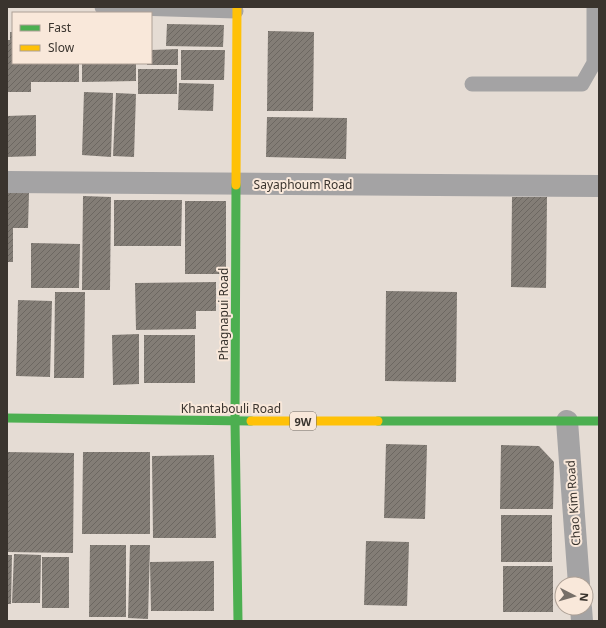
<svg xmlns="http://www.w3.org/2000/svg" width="606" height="628" font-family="'Noto Sans',sans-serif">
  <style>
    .building { fill: url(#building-hatch) }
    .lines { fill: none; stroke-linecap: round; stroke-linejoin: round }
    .lane { stroke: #a4a3a4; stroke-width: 15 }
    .street { stroke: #a4a3a4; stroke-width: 22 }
    .fast { stroke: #4caf50; stroke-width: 9 }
    .slow { stroke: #ffc107; stroke-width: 9 }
    .labels { text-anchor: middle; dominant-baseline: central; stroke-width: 4; stroke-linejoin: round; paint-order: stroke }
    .shield { fill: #f9e8da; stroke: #736a62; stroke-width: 1 }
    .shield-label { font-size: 11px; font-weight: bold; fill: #3a342e }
    .street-label { font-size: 12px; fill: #3a342e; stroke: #f9e8da }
  </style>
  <defs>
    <pattern id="building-hatch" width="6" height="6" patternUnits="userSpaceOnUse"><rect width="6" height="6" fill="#837d76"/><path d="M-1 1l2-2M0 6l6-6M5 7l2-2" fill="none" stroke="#6c6761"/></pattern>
  </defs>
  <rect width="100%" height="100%" fill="#e5dcd4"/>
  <!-- building -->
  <g class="building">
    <polygon points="167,24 224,25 223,47 166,46"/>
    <polygon points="268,31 314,32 313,111 267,111"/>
    <polygon points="10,32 13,32 13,63 79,63 79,82 31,82 31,92 7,92 7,40 10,40"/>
    <polygon points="178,49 178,65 147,65 147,63 151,63 151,50"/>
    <polygon points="181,50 225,50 224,80 181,80"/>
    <polygon points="82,63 136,63 136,81 82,82"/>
    <rect x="138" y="69" width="39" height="25"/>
    <polygon points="179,83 214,84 213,111 178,110"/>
    <polygon points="84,92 113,93 111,157 82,155"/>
    <polygon points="116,93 136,94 134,157 113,156"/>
    <polygon points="36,115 36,156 7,157 7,116"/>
    <polygon points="267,117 347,118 346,159 266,157"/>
    <polygon points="7,193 29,193 28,228 13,228 13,262 7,262"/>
    <polygon points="83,196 111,197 110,290 82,290"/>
    <polygon points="512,197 547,197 546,288 511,287"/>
    <polygon points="114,200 182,200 181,246 114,246"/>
    <rect x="185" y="201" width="41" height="73"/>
    <polygon points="31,243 80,244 79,288 31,288"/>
    <polygon points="216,282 216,311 196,311 196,329 136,330 135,283"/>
    <polygon points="386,291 457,292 456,382 385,381"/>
    <polygon points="55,292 85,292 84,378 54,378"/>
    <polygon points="18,300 52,301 50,377 16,376"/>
    <polygon points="139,334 139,384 113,385 112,335"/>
    <rect x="144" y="335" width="51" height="48"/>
    <polygon points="386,444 427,445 425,519 384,518"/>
    <polygon points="501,445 539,446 554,462 553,509 500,509"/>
    <polygon points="7,452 74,453 73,553 7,552"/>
    <polygon points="83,452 150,452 150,534 82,534"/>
    <polygon points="214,455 216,538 153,538 152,456"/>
    <rect x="501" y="515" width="51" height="47"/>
    <polygon points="366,541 409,542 407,606 364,605"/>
    <polygon points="90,545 126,545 126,617 89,617"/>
    <polygon points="130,545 150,545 148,619 128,618"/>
    <polygon points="14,554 41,555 40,603 12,603"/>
    <polygon points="7,555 12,555 11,604 7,604"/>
    <rect x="42" y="557" width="27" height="51"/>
    <polygon points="214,561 214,611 151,611 150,562"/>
    <rect x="503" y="566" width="50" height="46"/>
  </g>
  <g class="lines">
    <!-- lane -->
    <g class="lane">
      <polyline points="102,7 236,11"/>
      <polyline points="472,84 582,84 594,63 594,7"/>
    </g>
    <!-- street -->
    <g class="street">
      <polyline points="7,182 599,186"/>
      <polyline points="567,421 579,584"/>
      <polyline points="581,608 582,621"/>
    </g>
    <!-- fast -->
    <g class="fast">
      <polyline points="236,185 235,421 238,621"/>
      <polyline points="7,418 251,421"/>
      <polyline points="378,421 599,421"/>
    </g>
    <!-- slow -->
    <g class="slow">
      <polyline points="236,185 237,7"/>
      <polyline points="251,421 378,421"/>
    </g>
  </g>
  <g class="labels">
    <!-- shield labels -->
    <rect class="shield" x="290" y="412" width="26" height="18" rx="3"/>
    <g class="shield-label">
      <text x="303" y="421">9W</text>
    </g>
    <!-- street labels -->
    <g class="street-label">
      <text x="303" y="184">Sayaphoum Road</text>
      <text transform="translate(223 314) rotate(-90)">Phagnapui Road</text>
      <text x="231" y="408">Khantabouli Road</text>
      <text transform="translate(573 503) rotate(-94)">Chao Kim Road</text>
    </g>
  </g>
  <!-- border -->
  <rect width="606" height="628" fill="none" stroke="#3a342e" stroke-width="16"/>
  <!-- legend -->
  <rect x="12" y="12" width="140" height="52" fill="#f9e8da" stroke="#ada095"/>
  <rect x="20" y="25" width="20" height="6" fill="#4caf50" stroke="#ada095"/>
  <text x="48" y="32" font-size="12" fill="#3a342e">Fast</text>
  <rect x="20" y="45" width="20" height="6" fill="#ffc107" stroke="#ada095"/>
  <text x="48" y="52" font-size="12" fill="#3a342e">Slow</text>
  <!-- north arrow -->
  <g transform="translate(574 596) rotate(96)"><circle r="19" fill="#f9e8da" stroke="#ada095"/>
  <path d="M0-3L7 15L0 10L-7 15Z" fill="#766f68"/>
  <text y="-6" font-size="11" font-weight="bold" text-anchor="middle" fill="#3a342e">N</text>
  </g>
</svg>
